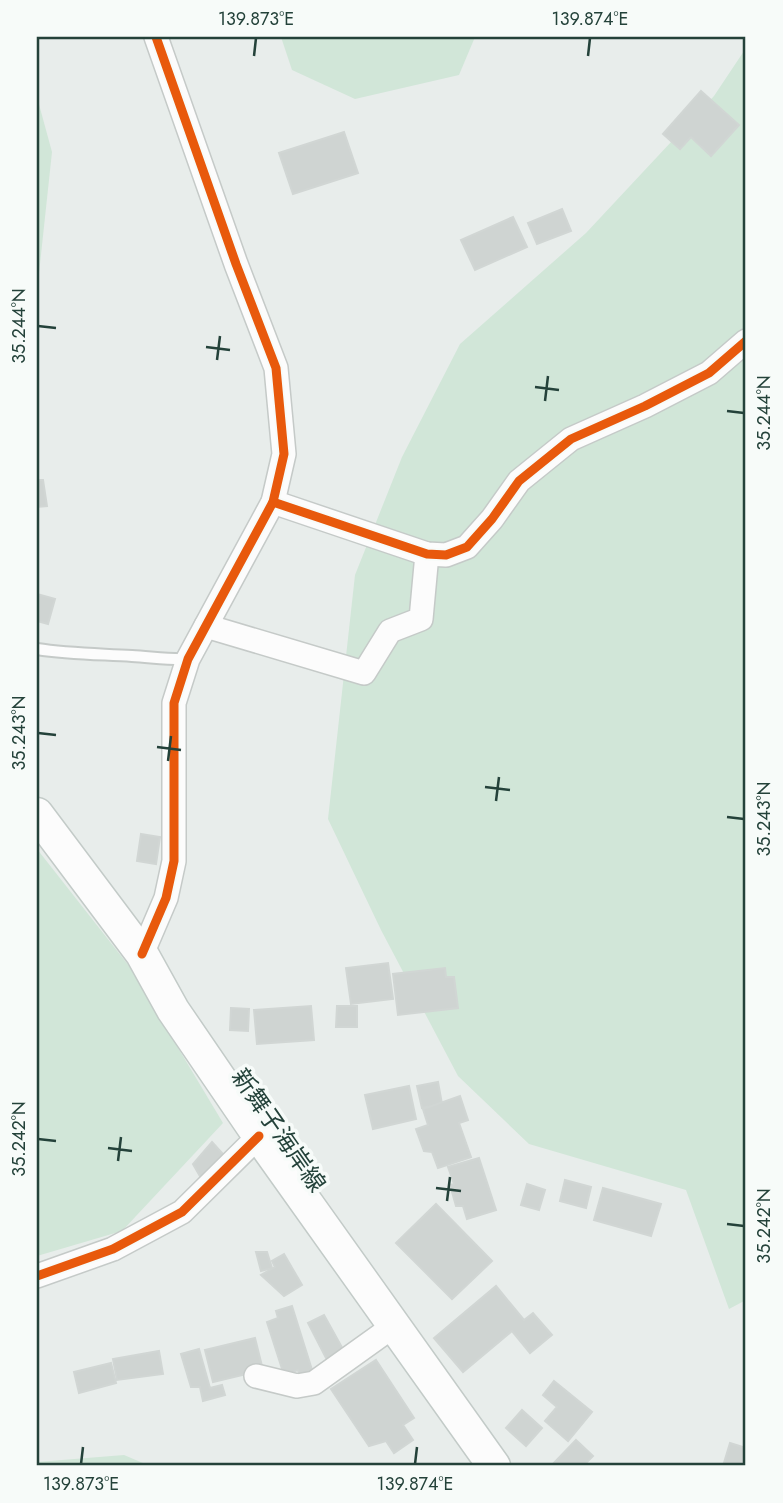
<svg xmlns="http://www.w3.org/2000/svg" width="783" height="1503" font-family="Jost,'Noto Sans JP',sans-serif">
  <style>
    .green { fill: #d1e6d8 }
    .building { fill: #cfd4d2; stroke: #d1d6d4; stroke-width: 2 }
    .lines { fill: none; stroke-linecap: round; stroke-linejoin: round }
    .lane-casing { stroke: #c5cac8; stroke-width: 14 }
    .street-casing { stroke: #c5cac8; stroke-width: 26 }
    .secondary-casing { stroke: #c3cbc8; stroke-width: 35 }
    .lane { stroke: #fcfcfc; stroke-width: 10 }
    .street { stroke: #fcfcfc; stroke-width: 23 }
    .secondary { stroke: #fcfcfc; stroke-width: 32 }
    .cycleway-casing { stroke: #f7fbf9; stroke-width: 13 }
    .cycleway { stroke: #e8590c; stroke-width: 9 }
    .ticks { fill: none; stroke: #24423a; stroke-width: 2.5 }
    .labels { text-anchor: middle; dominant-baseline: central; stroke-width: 7; stroke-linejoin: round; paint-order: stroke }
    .street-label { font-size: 24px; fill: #24423a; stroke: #f7fbf9 }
    .neatline { fill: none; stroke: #24423a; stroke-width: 2.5 }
    .ticks-label { font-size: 18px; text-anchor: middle; fill: #24423a }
  </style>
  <rect width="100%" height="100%" fill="#e8edeb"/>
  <!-- green -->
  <g class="green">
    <polygon points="281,37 475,37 459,75 355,99 292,70"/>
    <polygon points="746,48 746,1300 729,1309 686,1190 529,1144 458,1076 381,930 328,819 355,575 402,457 460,344 586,233 714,96"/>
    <polygon points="37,97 52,152 37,292"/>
    <polygon points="37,849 129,966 223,1123 122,1231 37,1256"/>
    <polygon points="124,1455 150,1466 37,1466 37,1462"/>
  </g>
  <!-- building -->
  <g class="building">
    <polygon points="701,91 739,125 711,156 691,137 680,149 663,134"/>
    <polygon points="344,132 358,173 293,194 279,153"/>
    <polygon points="562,209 571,231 537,244 528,223"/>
    <polygon points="513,217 527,247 475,270 461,240"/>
    <polygon points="37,480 43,480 47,506 37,507"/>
    <polygon points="37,594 55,599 48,624 37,621"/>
    <polygon points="141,834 160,837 156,864 137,861"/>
    <polygon points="388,963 393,999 351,1004 346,968"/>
    <polygon points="445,968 446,977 454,977 458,1008 398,1015 393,974"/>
    <polygon points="311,1006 314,1040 257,1044 254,1010"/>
    <polygon points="337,1006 357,1006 357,1027 336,1027"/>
    <polygon points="231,1008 249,1009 248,1031 230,1030"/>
    <polygon points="438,1082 442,1104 422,1108 417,1086"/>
    <polygon points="409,1086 416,1119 373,1129 365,1095"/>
    <polygon points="460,1096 468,1120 459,1123 471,1157 438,1168 432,1152 424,1151 416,1129 428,1125 423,1109"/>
    <polygon points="212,1142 230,1162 205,1185 193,1164"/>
    <polygon points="479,1158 496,1210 467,1219 463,1206 456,1206 450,1185 454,1184 448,1167"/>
    <polygon points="565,1180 591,1187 586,1208 560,1201"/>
    <polygon points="527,1184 545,1190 539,1210 521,1205"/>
    <polygon points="603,1188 661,1204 651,1236 594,1220"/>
    <polygon points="436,1204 492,1261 452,1299 396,1243"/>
    <polygon points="256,1252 267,1252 272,1268 261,1271"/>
    <polygon points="284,1254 302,1285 284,1296 261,1275 275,1267 272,1261"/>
    <polygon points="496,1286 524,1320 533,1313 552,1335 530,1353 512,1331 463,1372 434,1338"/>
    <polygon points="292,1306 313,1373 300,1377 298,1370 284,1375 267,1322 278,1318 276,1311"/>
    <polygon points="324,1315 344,1351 327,1360 308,1323"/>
    <polygon points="255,1338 263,1370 213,1382 205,1350"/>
    <polygon points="199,1349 210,1388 222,1385 225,1395 203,1401 200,1387 191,1387 181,1354"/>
    <polygon points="159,1351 163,1374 117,1380 113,1359"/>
    <polygon points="376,1360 414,1418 403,1425 413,1440 394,1453 386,1441 369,1446 331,1389"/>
    <polygon points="111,1363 116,1383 79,1393 74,1372"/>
    <polygon points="554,1381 592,1412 568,1441 545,1421 557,1407 543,1395"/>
    <polygon points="522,1410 542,1428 526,1446 506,1428"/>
    <polygon points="576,1440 593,1456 583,1466 551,1466"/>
    <polygon points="730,1443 746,1448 746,1466 723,1466"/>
  </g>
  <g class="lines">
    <defs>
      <path id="lane" d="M 37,649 C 69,654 100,654 132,656 C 151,657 169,660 188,659"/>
      <g id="street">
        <polyline points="273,502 427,554 446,555 467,547 492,519 519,481 571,439 645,406 709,373 746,341"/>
        <polyline points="206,626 364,673 390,631 421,619 427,554"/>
        <polyline points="142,954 166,898 174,861 174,703 188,659 273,502 284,454 276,368 236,264 156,37"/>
        <polyline points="37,1276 113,1249 182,1212 259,1136"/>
        <polyline points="256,1376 297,1386 314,1383 395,1325"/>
      </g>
      <polyline id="secondary" points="37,814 142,954 173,1010 259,1136 494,1466"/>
    </defs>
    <!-- lane casing -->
    <use href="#lane" class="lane-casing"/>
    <!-- street casing -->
    <use href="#street" class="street-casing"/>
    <!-- secondary casing -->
    <use href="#secondary" class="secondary-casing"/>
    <!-- lane -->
    <use href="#lane" class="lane"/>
    <!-- street -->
    <use href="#street" class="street"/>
    <!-- secondary -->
    <use href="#secondary" class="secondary"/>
    <defs>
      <g id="cycleway">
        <polyline points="273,502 427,554 446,555 467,547 492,519 519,481 571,439 645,406 709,373 746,341"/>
        <polyline points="142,954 166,898 174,861 174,703 188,659 273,502 284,454 276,368 236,264 156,37"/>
        <polyline points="37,1276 113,1249 182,1212 259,1136"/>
      </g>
    </defs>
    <!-- cycleway casing -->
    <use href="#cycleway" class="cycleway-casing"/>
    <!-- cycleway -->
    <use href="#cycleway" class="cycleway"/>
  </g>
  <!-- ticks -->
  <path class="ticks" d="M 254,56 L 256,38M 588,56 L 590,38M 38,326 L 56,328M 206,347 L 230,350M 217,360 L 220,336M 535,387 L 559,390M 545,401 L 548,376M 727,411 L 744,413M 38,733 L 56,735M 157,747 L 181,750M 168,761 L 171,736M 485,787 L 510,790M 496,801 L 499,777M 727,817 L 744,819M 38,1139 L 56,1141M 108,1148 L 132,1151M 118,1161 L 121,1137M 436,1188 L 461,1191M 447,1201 L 450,1177M 727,1224 L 744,1226M 81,1464 L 83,1447M 415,1464 L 417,1447"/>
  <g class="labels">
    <!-- street labels -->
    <g class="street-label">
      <text transform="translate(279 1130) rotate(55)">新舞子海岸線</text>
    </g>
  </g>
  <!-- border -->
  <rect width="783" height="1503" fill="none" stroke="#f7fbf9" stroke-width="77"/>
  <rect x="38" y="38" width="706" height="1426" class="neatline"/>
  <g class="ticks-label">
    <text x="256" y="25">139.873°E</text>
    <text x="590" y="25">139.874°E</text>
    <text transform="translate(19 326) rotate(-90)" y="6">35.244°N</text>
    <text transform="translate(764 413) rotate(-90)" y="6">35.244°N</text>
    <text transform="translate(19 733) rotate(-90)" y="6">35.243°N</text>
    <text transform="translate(764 819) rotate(-90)" y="6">35.243°N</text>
    <text transform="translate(19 1139) rotate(-90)" y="6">35.242°N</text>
    <text transform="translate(764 1226) rotate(-90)" y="6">35.242°N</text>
    <text x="81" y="1490">139.873°E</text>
    <text x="415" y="1490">139.874°E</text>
  </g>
</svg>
